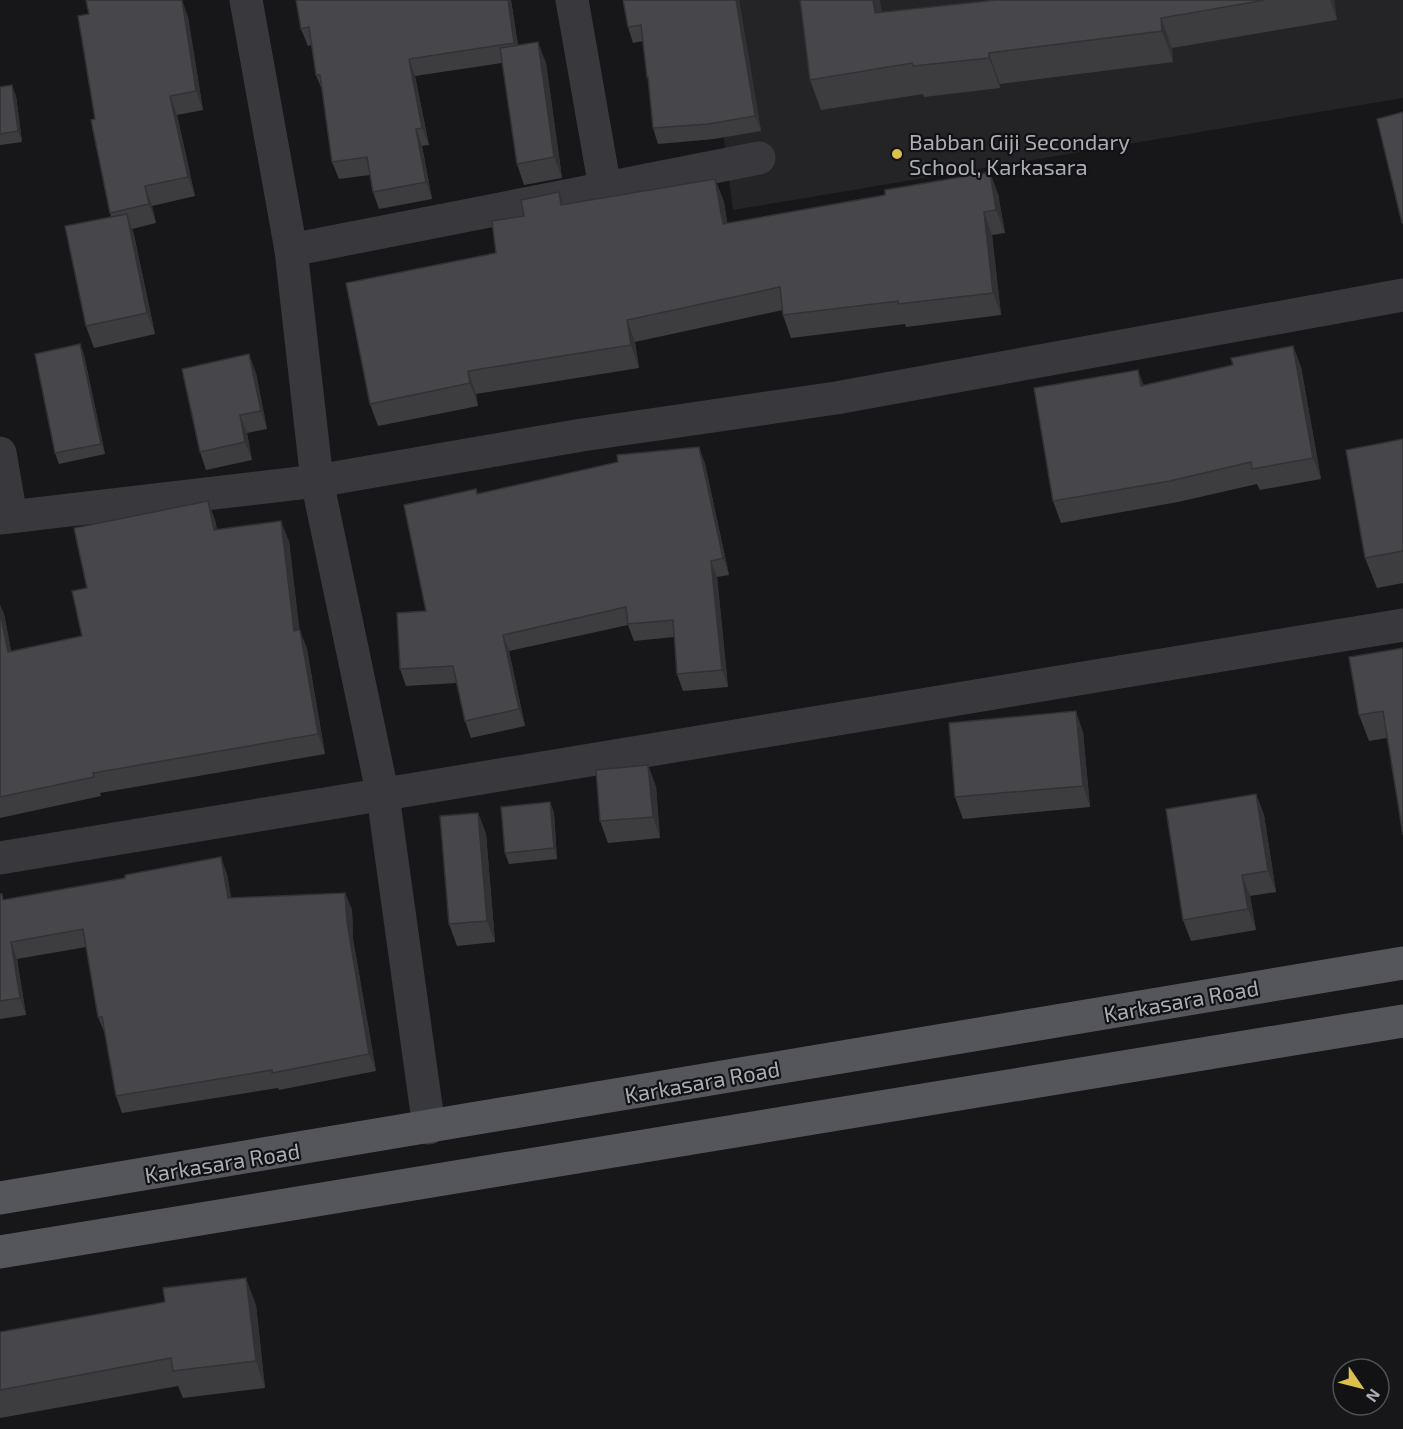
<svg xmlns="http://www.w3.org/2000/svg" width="1403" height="1429" font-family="'Exo 2',sans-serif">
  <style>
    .built { fill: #242326 }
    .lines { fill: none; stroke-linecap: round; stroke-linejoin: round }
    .minor { stroke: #39393d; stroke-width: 33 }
    .major { stroke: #55555c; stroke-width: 33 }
    .wall { fill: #3d3d40 }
    .shaded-wall { fill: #323234 }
    .building { fill: #47474b; stroke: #323234; stroke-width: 1.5 }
    .poi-dot { fill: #dbc04d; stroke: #121214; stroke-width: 2 }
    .labels { text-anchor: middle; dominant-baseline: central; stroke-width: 4.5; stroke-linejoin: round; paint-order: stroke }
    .poi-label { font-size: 22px; fill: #abadb7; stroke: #121214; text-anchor: start }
    .street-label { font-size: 22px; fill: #abadb7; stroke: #121214 }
  </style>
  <rect width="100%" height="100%" fill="#171719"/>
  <!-- built -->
  <polygon class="built" points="706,0 1403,0 1403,98 733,210"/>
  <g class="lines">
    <!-- minor -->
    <g class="minor">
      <polyline points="246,0 291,250 317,481 383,796 429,1128"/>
      <polyline points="572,0 605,188"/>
      <polyline points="291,250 759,158"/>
      <polyline points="0,453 11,516"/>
      <polyline points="0,518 317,481 582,435 836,398 1403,295"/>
      <polyline points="0,858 1403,625"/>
    </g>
    <!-- major -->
    <g class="major">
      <polyline points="0,1198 1403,963"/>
      <polyline points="0,1252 1403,1021"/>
    </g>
  </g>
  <!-- wall -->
  <g class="wall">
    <polygon points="296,0 511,0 518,45 546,63 562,178 524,185 517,164 502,63 415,76 429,145 422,146 432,199 379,209 373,192 370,175 339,179 332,162 322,90 316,75 312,45 308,46 301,29"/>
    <polygon points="623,0 739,0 761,131 714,139 658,144 653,128 649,83 647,77 643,41 633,43 628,27"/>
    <polygon points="996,0 1334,0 1337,20 1172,48 1173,62 1000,84 1000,88 924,97 923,94 821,110 810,80 882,13"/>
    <polygon points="89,14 188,17 203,110 177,115 195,196 152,206 156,223 132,229 134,235 155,334 94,348 86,326 111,217 95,119"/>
    <polygon points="0,87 16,96 22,142 0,145"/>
    <polygon points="715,179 724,202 727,223 998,194 1005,233 992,235 1001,315 906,327 905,324 791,338 783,315 783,310 635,342 639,368 476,394 478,406 378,426 370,404 496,253 524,216 559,192 563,205"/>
    <polygon points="80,344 84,355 105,454 59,464 55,453"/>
    <polygon points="1293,346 1301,367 1321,479 1260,490 1257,484 1178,502 1061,523 1053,501 1144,386 1233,365"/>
    <polygon points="256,373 267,429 247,433 252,460 206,470 200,452"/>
    <polygon points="1403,439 1403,583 1377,588 1365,558"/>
    <polygon points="699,447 705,464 729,575 717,577 728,687 683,691 677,674 674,637 634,641 628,625 509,651 525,726 471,738 465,721 457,683 406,686 400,669 426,611 476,489 478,494"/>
    <polygon points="208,501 215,520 217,530 289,541 299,630 307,649 325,754 100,793 101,796 0,818 0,605 4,614 11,651 82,636 87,588"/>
    <polygon points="1403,648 1387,738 1369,741 1359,715"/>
    <polygon points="1083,732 1090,807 963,819 955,797"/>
    <polygon points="648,765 656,787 660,838 608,843 600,821"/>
    <polygon points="1256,794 1264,815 1276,892 1250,896 1256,930 1191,941 1183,920"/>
    <polygon points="550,802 554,813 557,859 509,864 505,853"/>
    <polygon points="478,813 486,834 495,942 457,946 449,924"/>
    <polygon points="227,874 231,898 345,893 352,910 353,939 376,1071 279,1090 278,1088 122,1113 116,1096 105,1034 98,1017 86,947 17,959 26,1015 0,1019 0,894 4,900"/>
    <polygon points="256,1305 265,1388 183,1398 178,1386 0,1418 0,1332"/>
  </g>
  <!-- shaded-wall -->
  <g class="shaded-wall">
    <polygon points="182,0 188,17 203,110 196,91"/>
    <polygon points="508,0 511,0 520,60 514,43"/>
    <polygon points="736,0 739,0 761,131 755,116"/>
    <polygon points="873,0 880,0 886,44 875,13"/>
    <polygon points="1330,0 1334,0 1337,20"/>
    <polygon points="1161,18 1172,48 1173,62 1162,31"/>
    <polygon points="538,42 546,63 562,178 554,157"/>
    <polygon points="989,53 1000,84 1000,88 989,58"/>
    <polygon points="409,59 415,76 429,145 422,128"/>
    <polygon points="12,85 16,96 22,142 18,131"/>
    <polygon points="170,96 177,115 195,196 188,177"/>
    <polygon points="416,129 422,146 432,199 426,182"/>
    <polygon points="990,172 998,194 1005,233 996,210"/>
    <polygon points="715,179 724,202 731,246 723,224"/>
    <polygon points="145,186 152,206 156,223 149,204"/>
    <polygon points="559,192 567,215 561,205"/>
    <polygon points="984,212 992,235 1001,315 993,293"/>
    <polygon points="127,214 134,235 155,334 147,313"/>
    <polygon points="627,320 635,342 639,368 631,345"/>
    <polygon points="80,344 84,355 105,454 101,444"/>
    <polygon points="1293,346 1301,367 1321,479 1313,458"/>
    <polygon points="249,354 256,373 267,429 261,411"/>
    <polygon points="1138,370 1146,391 1141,386"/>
    <polygon points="468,371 476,394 478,406 470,383"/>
    <polygon points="240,415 247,433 252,460 245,442"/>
    <polygon points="699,447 705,464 729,575 723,558"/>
    <polygon points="208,501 215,520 221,549 214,530"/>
    <polygon points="281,521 289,541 302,650 294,631"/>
    <polygon points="711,561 717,577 728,687 722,670"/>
    <polygon points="0,605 4,614 15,671 8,652 0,612"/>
    <polygon points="300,630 307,649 325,754 318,734"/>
    <polygon points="503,635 509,651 525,726 519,709"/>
    <polygon points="1076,711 1083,732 1090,807 1083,786"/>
    <polygon points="648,765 656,787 660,838 653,817"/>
    <polygon points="1256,794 1264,815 1276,892 1268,871"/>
    <polygon points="550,802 554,813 557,859 554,848"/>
    <polygon points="478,813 486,834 495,942 487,921"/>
    <polygon points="221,857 227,874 234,915 228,898"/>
    <polygon points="1242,875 1250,896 1256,930 1248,909"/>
    <polygon points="345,893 352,910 353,939 376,1071 369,1054 347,922"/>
    <polygon points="11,942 17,959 26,1015 20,998"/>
    <polygon points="246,1278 256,1305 265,1388 256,1361"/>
  </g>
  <!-- building -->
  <g class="building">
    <polygon points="86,0 182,0 196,91 170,96 188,177 145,186 149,204 110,213 91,120 95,119 78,16 89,14"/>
    <polygon points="296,0 508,0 514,43 409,59 422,128 416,129 426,182 373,192 367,157 332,162 320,75 316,75 309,27 301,29"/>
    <polygon points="623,0 736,0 755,116 708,124 653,128 648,77 647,77 641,25 628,27"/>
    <polygon points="800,0 873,0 875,13 996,0 1265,0 1161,18 1162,31 989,53 989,58 913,66 912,63 810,80"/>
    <polygon points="538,42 554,157 517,164 500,48"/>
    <polygon points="12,85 18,131 0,134 0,87"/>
    <polygon points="1403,112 1403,222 1402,223 1377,119"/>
    <polygon points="990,172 996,210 984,212 993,293 898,304 898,301 783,315 780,287 627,320 631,345 468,371 470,383 370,404 346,283 496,253 492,221 524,216 521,200 559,192 561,205 715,179 723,224 885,195 885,190"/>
    <polygon points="127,214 147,313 86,326 65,226"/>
    <polygon points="80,344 101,444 55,453 35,354"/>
    <polygon points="1293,346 1313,458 1252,469 1251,462 1170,481 1053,501 1034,388 1138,370 1141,386 1233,365 1231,358"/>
    <polygon points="249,354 261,411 240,415 245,442 200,452 182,369"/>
    <polygon points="1403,439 1403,551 1365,558 1346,450"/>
    <polygon points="699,447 723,558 711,561 722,670 677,674 673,620 628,624 626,607 503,635 519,709 465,721 453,666 400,669 397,613 426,611 404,505 476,489 477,494 618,462 617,455"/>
    <polygon points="208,501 214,530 281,521 294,631 300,630 318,734 93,773 94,777 0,797 0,612 8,652 82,636 72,591 87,588 74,528"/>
    <polygon points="1403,648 1403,835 1383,711 1359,715 1349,657"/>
    <polygon points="1076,711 1083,786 955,797 949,723"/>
    <polygon points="648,765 653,817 600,821 596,770"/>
    <polygon points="1256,794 1268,871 1242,875 1248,909 1183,920 1166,809"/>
    <polygon points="550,802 554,848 505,853 501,807"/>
    <polygon points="478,813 487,921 449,924 440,816"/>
    <polygon points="221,857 228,898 345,893 347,922 369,1054 272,1073 272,1070 116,1096 102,1017 98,1017 83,929 11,942 20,998 0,1001 0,894 2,894 3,900 125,878 125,875"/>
    <polygon points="246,1278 256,1361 173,1371 171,1358 0,1390 0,1332 165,1302 163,1288"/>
  </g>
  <!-- markers -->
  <circle class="poi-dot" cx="897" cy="154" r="6"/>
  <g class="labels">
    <!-- poi labels -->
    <g class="poi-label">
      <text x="909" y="141">Babban Giji Secondary<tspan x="909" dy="25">School, Karkasara</tspan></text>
    </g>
    <!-- street labels -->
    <g class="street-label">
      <text transform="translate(1181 1000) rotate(-10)">Karkasara Road</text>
      <text transform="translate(702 1081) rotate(-10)">Karkasara Road</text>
      <text transform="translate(222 1162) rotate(-9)">Karkasara Road</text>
    </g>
  </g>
  <!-- north arrow -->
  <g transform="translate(1361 1387) rotate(125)"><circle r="28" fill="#121214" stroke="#4f5055" stroke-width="1.5"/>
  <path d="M0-4.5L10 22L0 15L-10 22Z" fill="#dbc04d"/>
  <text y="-9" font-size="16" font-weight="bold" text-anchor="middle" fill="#abadb7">N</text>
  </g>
</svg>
